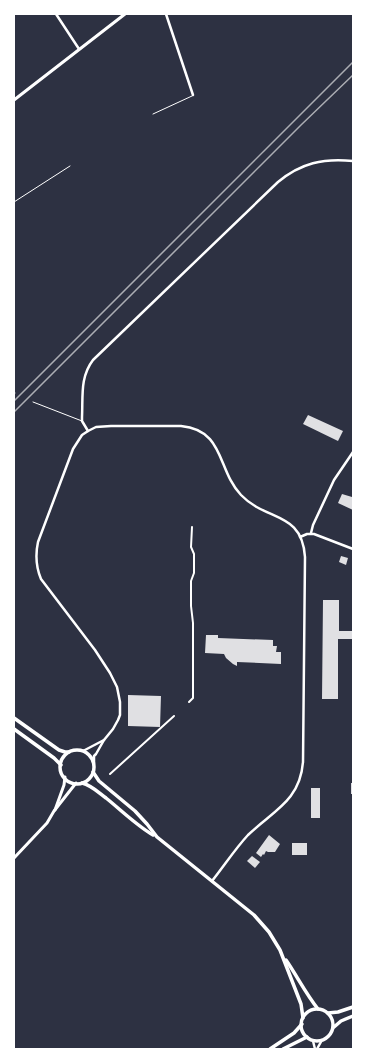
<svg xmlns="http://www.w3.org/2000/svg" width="367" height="1063" font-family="'Source Sans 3',sans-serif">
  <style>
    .building { fill: #e0e0e3 }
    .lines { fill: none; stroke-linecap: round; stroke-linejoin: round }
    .service { stroke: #fff; stroke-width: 1 }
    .pedestrian { stroke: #fff; stroke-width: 2 }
    .minor { stroke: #fff; stroke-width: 2.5 }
    .tertiary { stroke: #fff; stroke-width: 3 }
    .secondary { stroke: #fff; stroke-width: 3.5 }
    .rail { stroke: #abadb3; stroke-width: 1.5 }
  </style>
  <rect width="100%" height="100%" fill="#2d3142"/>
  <!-- building -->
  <g class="building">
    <polygon points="308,415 343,431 338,441 303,424"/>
    <polygon points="342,494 352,497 353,510 338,503"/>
    <polygon points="341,556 348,558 346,565 339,562"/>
    <polygon points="323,600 339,600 339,631 353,631 353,639 338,639 338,699 322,699"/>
    <polygon points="206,635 218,635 218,638 273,640 273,646 277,646 276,652 281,652 281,664 237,662 237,666 233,664 226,658 224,654 205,653"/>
    <polygon points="128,695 161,696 160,727 128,726"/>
    <rect x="351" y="783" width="2" height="11"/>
    <rect x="311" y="788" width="9" height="30"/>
    <polygon points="269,835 280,844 275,852 268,852 266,851 264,855 263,854 261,857 256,853"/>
    <rect x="292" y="843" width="15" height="12"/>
    <polygon points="252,856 260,862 255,868 247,861"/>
  </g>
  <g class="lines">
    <!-- service -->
    <g class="service">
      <polyline points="153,114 192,96"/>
      <polyline points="14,202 70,166"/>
      <polyline points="14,393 15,393"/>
      <polyline points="33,402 82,421"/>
    </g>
    <!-- pedestrian -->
    <g class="pedestrian">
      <polyline points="189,702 193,698 193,623 191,606 191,581 194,573 194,554 191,547 192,527"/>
      <polyline points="110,774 174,716"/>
    </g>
    <!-- minor -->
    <g class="minor">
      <polyline points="56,14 79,49"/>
      <polyline points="166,14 193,95"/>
      <path d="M 88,431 L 82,421 L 82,417 C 83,396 80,377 93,360 L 278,182 C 301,163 323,158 353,161"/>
      <polyline points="311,533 313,525 334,480 353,452"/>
      <polyline points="300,537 307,534 314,534 353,549"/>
      <polyline points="83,751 104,740"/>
      <path d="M 94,763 L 94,756 L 96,754 L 104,740 L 113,729 L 118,720 L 120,715 L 120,702 L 117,687 L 110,673 L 95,650 L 41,579 C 36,567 35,556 38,542 L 73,449 L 82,435 L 88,431 L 96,427 L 111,426 L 181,426 C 225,430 217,470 241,495 C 267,522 302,511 305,557 L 303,762 C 300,801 273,811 248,835 C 235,849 224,866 212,881"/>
      <polyline points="313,1041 315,1049"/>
      <polyline points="317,1049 322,1040"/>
    </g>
    <!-- tertiary -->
    <g class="tertiary">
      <polyline points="14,100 125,14"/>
      <polyline points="55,810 64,785 65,777"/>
      <polyline points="14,858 47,823 54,811 76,783"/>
    </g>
    <!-- secondary -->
    <g class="secondary">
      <polyline points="14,718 59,750 65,752 69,752"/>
      <polyline points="14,729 54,758 61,765"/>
      <circle cx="77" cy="767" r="17"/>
      <polyline points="93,772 99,781 135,811 147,824 157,837 254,915 269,932 280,950 301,1004 303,1018"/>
      <path d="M 82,783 C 91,785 98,792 106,798 C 121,810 136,825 153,835"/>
      <path d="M 286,960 C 297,976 306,994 318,1009"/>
      <circle cx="317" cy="1025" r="16"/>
      <polyline points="328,1013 338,1012 353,1007"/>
      <polyline points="334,1027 341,1021 353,1016"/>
      <polyline points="270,1049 294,1033 302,1024"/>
      <polyline points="283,1049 307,1037"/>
    </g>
    <!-- rail -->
    <g class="rail">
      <polyline points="14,401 353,62"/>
      <polyline points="14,412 301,125 353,75"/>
    </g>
  </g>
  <!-- border -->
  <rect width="367" height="1063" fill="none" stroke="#ffffff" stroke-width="30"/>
</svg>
